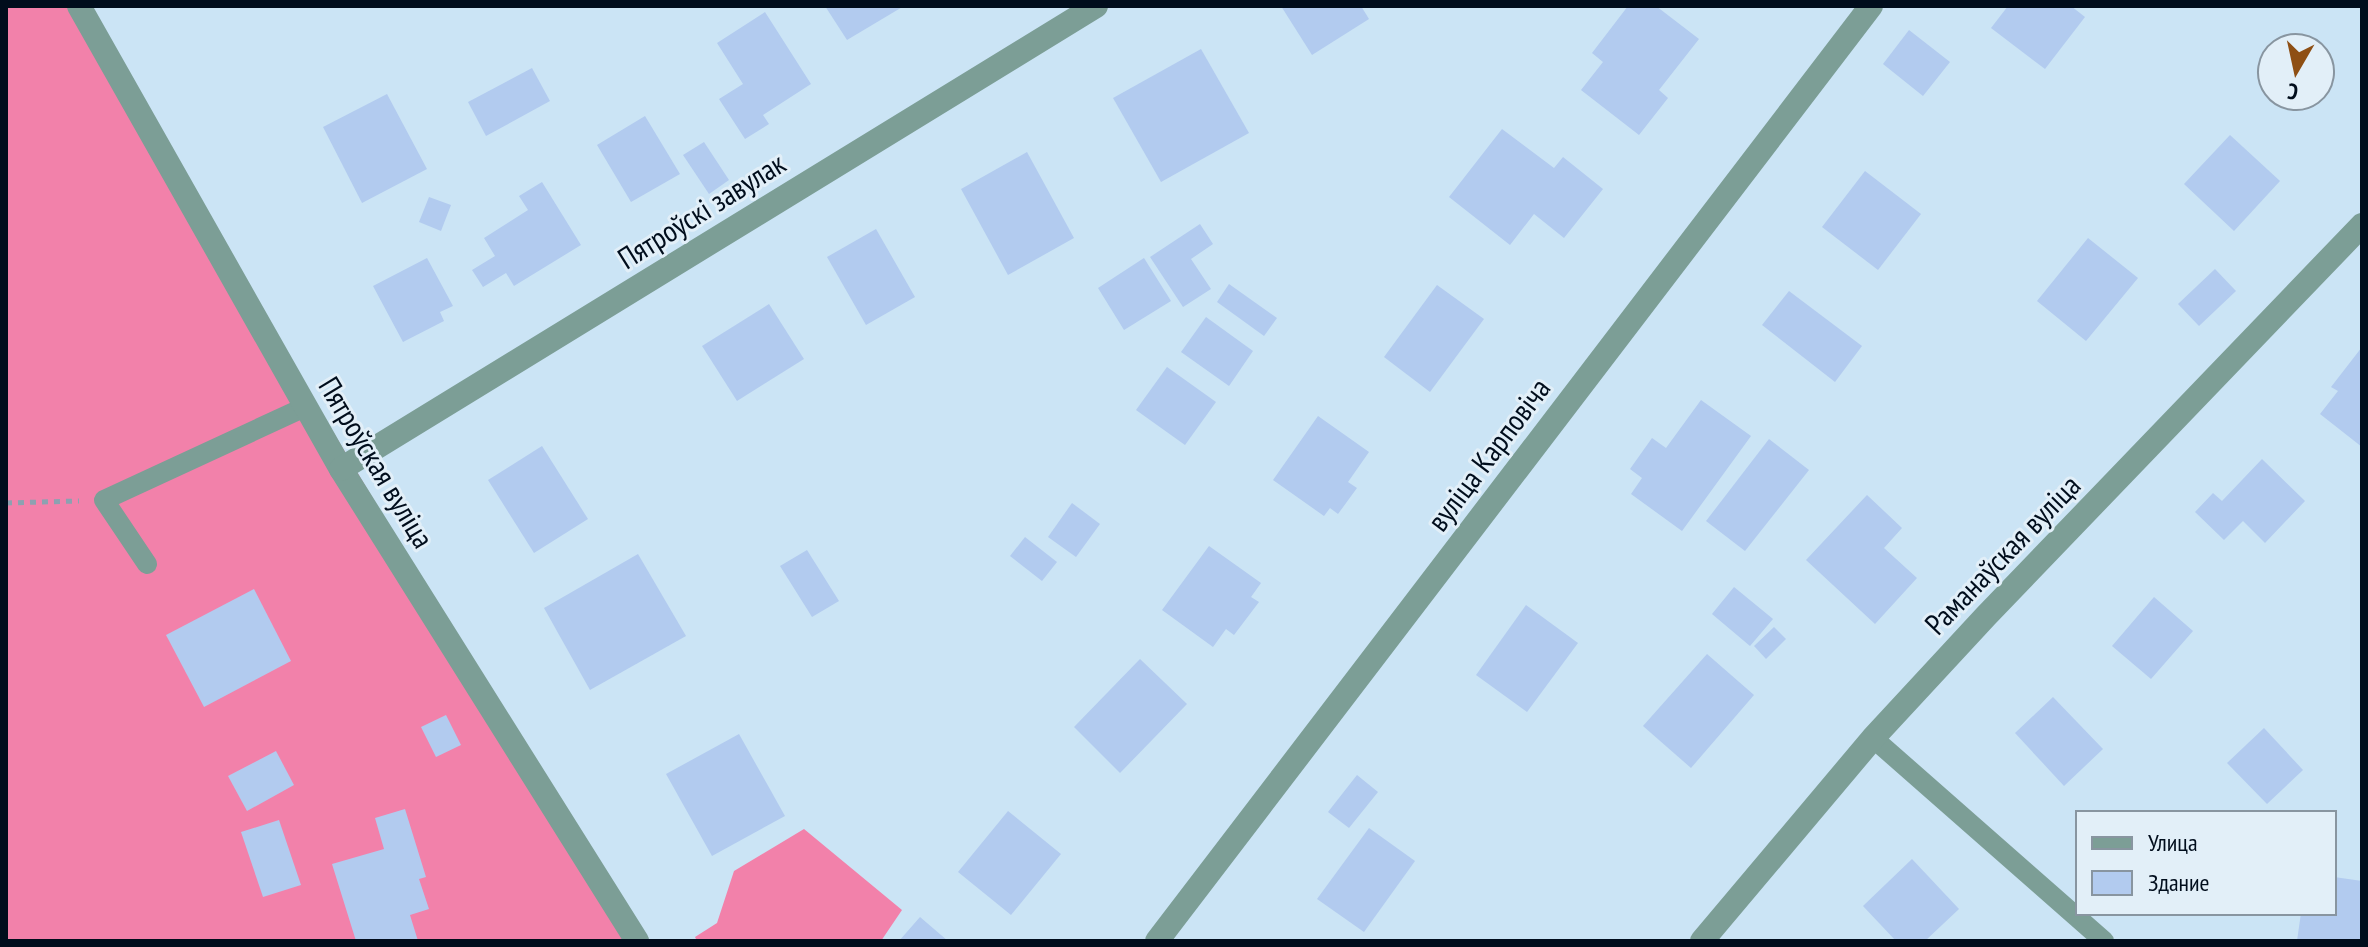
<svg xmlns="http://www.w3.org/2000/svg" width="2368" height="947" font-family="'PT Sans Narrow',sans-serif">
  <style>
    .forest { fill: #f281aa }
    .building { fill: #b2cbef }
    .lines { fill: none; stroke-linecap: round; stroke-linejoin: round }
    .path { stroke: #8ca1b1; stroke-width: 5; stroke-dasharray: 6 6; stroke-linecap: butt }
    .lane { stroke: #7c9e96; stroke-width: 20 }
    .street { stroke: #7c9e96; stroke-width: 24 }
    .labels { text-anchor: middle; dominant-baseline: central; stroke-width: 6; stroke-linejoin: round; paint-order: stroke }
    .street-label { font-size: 30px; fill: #000d1c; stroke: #e2eff8 }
  </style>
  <rect width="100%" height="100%" fill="#cbe4f5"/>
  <!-- forest -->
  <g class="forest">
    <polygon points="6,6 79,6 637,941 6,941"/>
    <polygon points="804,829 902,910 881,941 697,941 695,937 717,923 734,871"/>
  </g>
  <!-- building -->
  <g class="building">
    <polygon points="825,6 904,6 847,40"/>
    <polygon points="1281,6 1361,6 1369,19 1312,55"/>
    <polygon points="1628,6 1656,6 1699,39 1659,90 1668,98 1639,135 1581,90 1603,62 1592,53"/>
    <polygon points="2008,6 2071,6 2085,17 2045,69 1991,28"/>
    <polygon points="765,12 811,84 763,115 769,124 745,139 719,99 743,84 717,43"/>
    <polygon points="1909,30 1950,62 1923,96 1883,64"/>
    <polygon points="1201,49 1249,133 1161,182 1113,98"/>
    <polygon points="532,68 550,101 486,136 468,102"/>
    <polygon points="387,94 427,169 362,203 323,127"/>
    <polygon points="645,116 680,174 631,202 597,145"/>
    <polygon points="1502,129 1554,168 1563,157 1603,189 1564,238 1534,214 1510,245 1449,197"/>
    <polygon points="2230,135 2280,181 2234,231 2184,184"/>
    <polygon points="704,142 729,180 709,194 683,155"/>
    <polygon points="1027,152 1074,238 1008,275 961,189"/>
    <polygon points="1865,171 1921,214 1878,270 1822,227"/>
    <polygon points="542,182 581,245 514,286 506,273 483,287 472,270 495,256 484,238 528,210 519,196"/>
    <polygon points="429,197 451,205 441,231 419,222"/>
    <polygon points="1200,224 1213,244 1191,259 1211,289 1183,307 1150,257"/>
    <polygon points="876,229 915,297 866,325 827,257"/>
    <polygon points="2088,238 2138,278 2086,341 2037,301"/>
    <polygon points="427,258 453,306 440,312 444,321 403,342 373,286"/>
    <polygon points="1144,258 1171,301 1124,330 1098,288"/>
    <polygon points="2215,269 2236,291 2199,326 2178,304"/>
    <polygon points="1229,284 1277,318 1264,336 1217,302"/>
    <polygon points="1437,285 1484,319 1430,392 1384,357"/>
    <polygon points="1789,291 1862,346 1835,382 1762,325"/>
    <polygon points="769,304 804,359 737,401 702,346"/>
    <polygon points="1206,317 1253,351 1229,386 1181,352"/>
    <polygon points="2362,347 2362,447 2320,414 2338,391 2331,387"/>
    <polygon points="1167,367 1216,402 1185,445 1136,410"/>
    <polygon points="1701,400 1751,436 1682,531 1631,494 1642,478 1630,469 1652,438 1666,448"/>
    <polygon points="1318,416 1369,452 1348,482 1357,488 1338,514 1330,508 1324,516 1273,480"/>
    <polygon points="1769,439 1809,470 1745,551 1706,521"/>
    <polygon points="542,446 588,519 534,553 488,480"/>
    <polygon points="2262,459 2305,501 2265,543 2243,521 2224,540 2195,512 2213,493 2222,501"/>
    <polygon points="1867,495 1902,528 1884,548 1917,578 1875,624 1806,560"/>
    <polygon points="1072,503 1100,524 1076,557 1048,537"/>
    <polygon points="1025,537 1057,562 1042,581 1010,556"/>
    <polygon points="1209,546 1261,583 1251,597 1259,602 1234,635 1226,629 1213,647 1162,610"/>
    <polygon points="807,550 839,601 812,617 780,566"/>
    <polygon points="638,554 686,636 590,690 544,608"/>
    <polygon points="1734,587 1773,619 1750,646 1712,614"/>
    <polygon points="254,589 291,661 204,707 166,635"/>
    <polygon points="2154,597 2193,631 2151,679 2112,646"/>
    <polygon points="1526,605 1578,643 1527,712 1476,675"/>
    <polygon points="1774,627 1786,639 1766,659 1754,646"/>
    <polygon points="1707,654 1754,695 1691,768 1643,726"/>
    <polygon points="1140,659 1187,704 1120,773 1074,727"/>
    <polygon points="2053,697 2103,749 2064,786 2015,733"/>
    <polygon points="446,715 461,745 436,757 421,727"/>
    <polygon points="2264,728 2303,770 2267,804 2227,763"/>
    <polygon points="739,734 785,816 712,856 666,774"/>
    <polygon points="276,751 294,785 247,811 228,776"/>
    <polygon points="1357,775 1378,792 1349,828 1328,812"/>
    <polygon points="405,809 426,877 419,879 429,909 410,915 418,941 356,941 332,864 384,849 375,818"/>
    <polygon points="1008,811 1061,854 1011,915 958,872"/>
    <polygon points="279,820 301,885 263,897 241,832"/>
    <polygon points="1369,828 1415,861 1364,932 1317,899"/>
    <polygon points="1912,859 1959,909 1925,941 1896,941 1863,906"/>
    <polygon points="2334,877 2362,881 2362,941 2297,941 2301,913 2334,913"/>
    <polygon points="920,917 948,941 899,941"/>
  </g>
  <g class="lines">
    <!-- path -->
    <polyline class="path" points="6,503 79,501"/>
    <!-- lane -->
    <g class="lane">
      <polyline points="147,564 104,500 305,407"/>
      <polyline points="1873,738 2104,941"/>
    </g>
    <!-- street -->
    <g class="street">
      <polyline points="79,6 341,469 637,941"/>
      <polyline points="341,469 1096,6"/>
      <polyline points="1157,941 1871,6"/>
      <polyline points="1702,941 1873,738 1986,616 2362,225"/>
    </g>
  </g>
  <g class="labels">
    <!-- street labels -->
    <g class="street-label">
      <text transform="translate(701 210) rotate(-32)">Пятроўскі завулак</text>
      <text transform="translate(1488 454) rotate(-53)">вуліца Карповіча</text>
      <text transform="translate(377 462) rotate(59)">Пятроўская вуліца</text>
      <text transform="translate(2002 554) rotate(-46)">Раманаўская вуліца</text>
    </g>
  </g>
  <!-- border -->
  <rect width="2368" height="947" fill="none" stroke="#000d1c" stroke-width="16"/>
  <!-- legend -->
  <rect x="2076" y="811" width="260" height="104" fill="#e2eff8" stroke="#8895a0" stroke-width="2"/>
  <rect x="2092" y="837" width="40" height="12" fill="#7c9e96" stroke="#8895a0" stroke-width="2"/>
  <text x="2148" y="851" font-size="24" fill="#000d1c">Улица</text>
  <rect x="2092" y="871" width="40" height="24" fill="#b2cbef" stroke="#8895a0" stroke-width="2"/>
  <text x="2148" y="891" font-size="24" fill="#000d1c">Здание</text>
  <!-- north arrow -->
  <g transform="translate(2296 72) rotate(189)"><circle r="38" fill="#e2eff8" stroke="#8895a0" stroke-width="2"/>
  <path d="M0-6L14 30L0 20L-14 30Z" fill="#8e4f14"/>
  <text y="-12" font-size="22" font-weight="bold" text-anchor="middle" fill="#000d1c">С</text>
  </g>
</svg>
